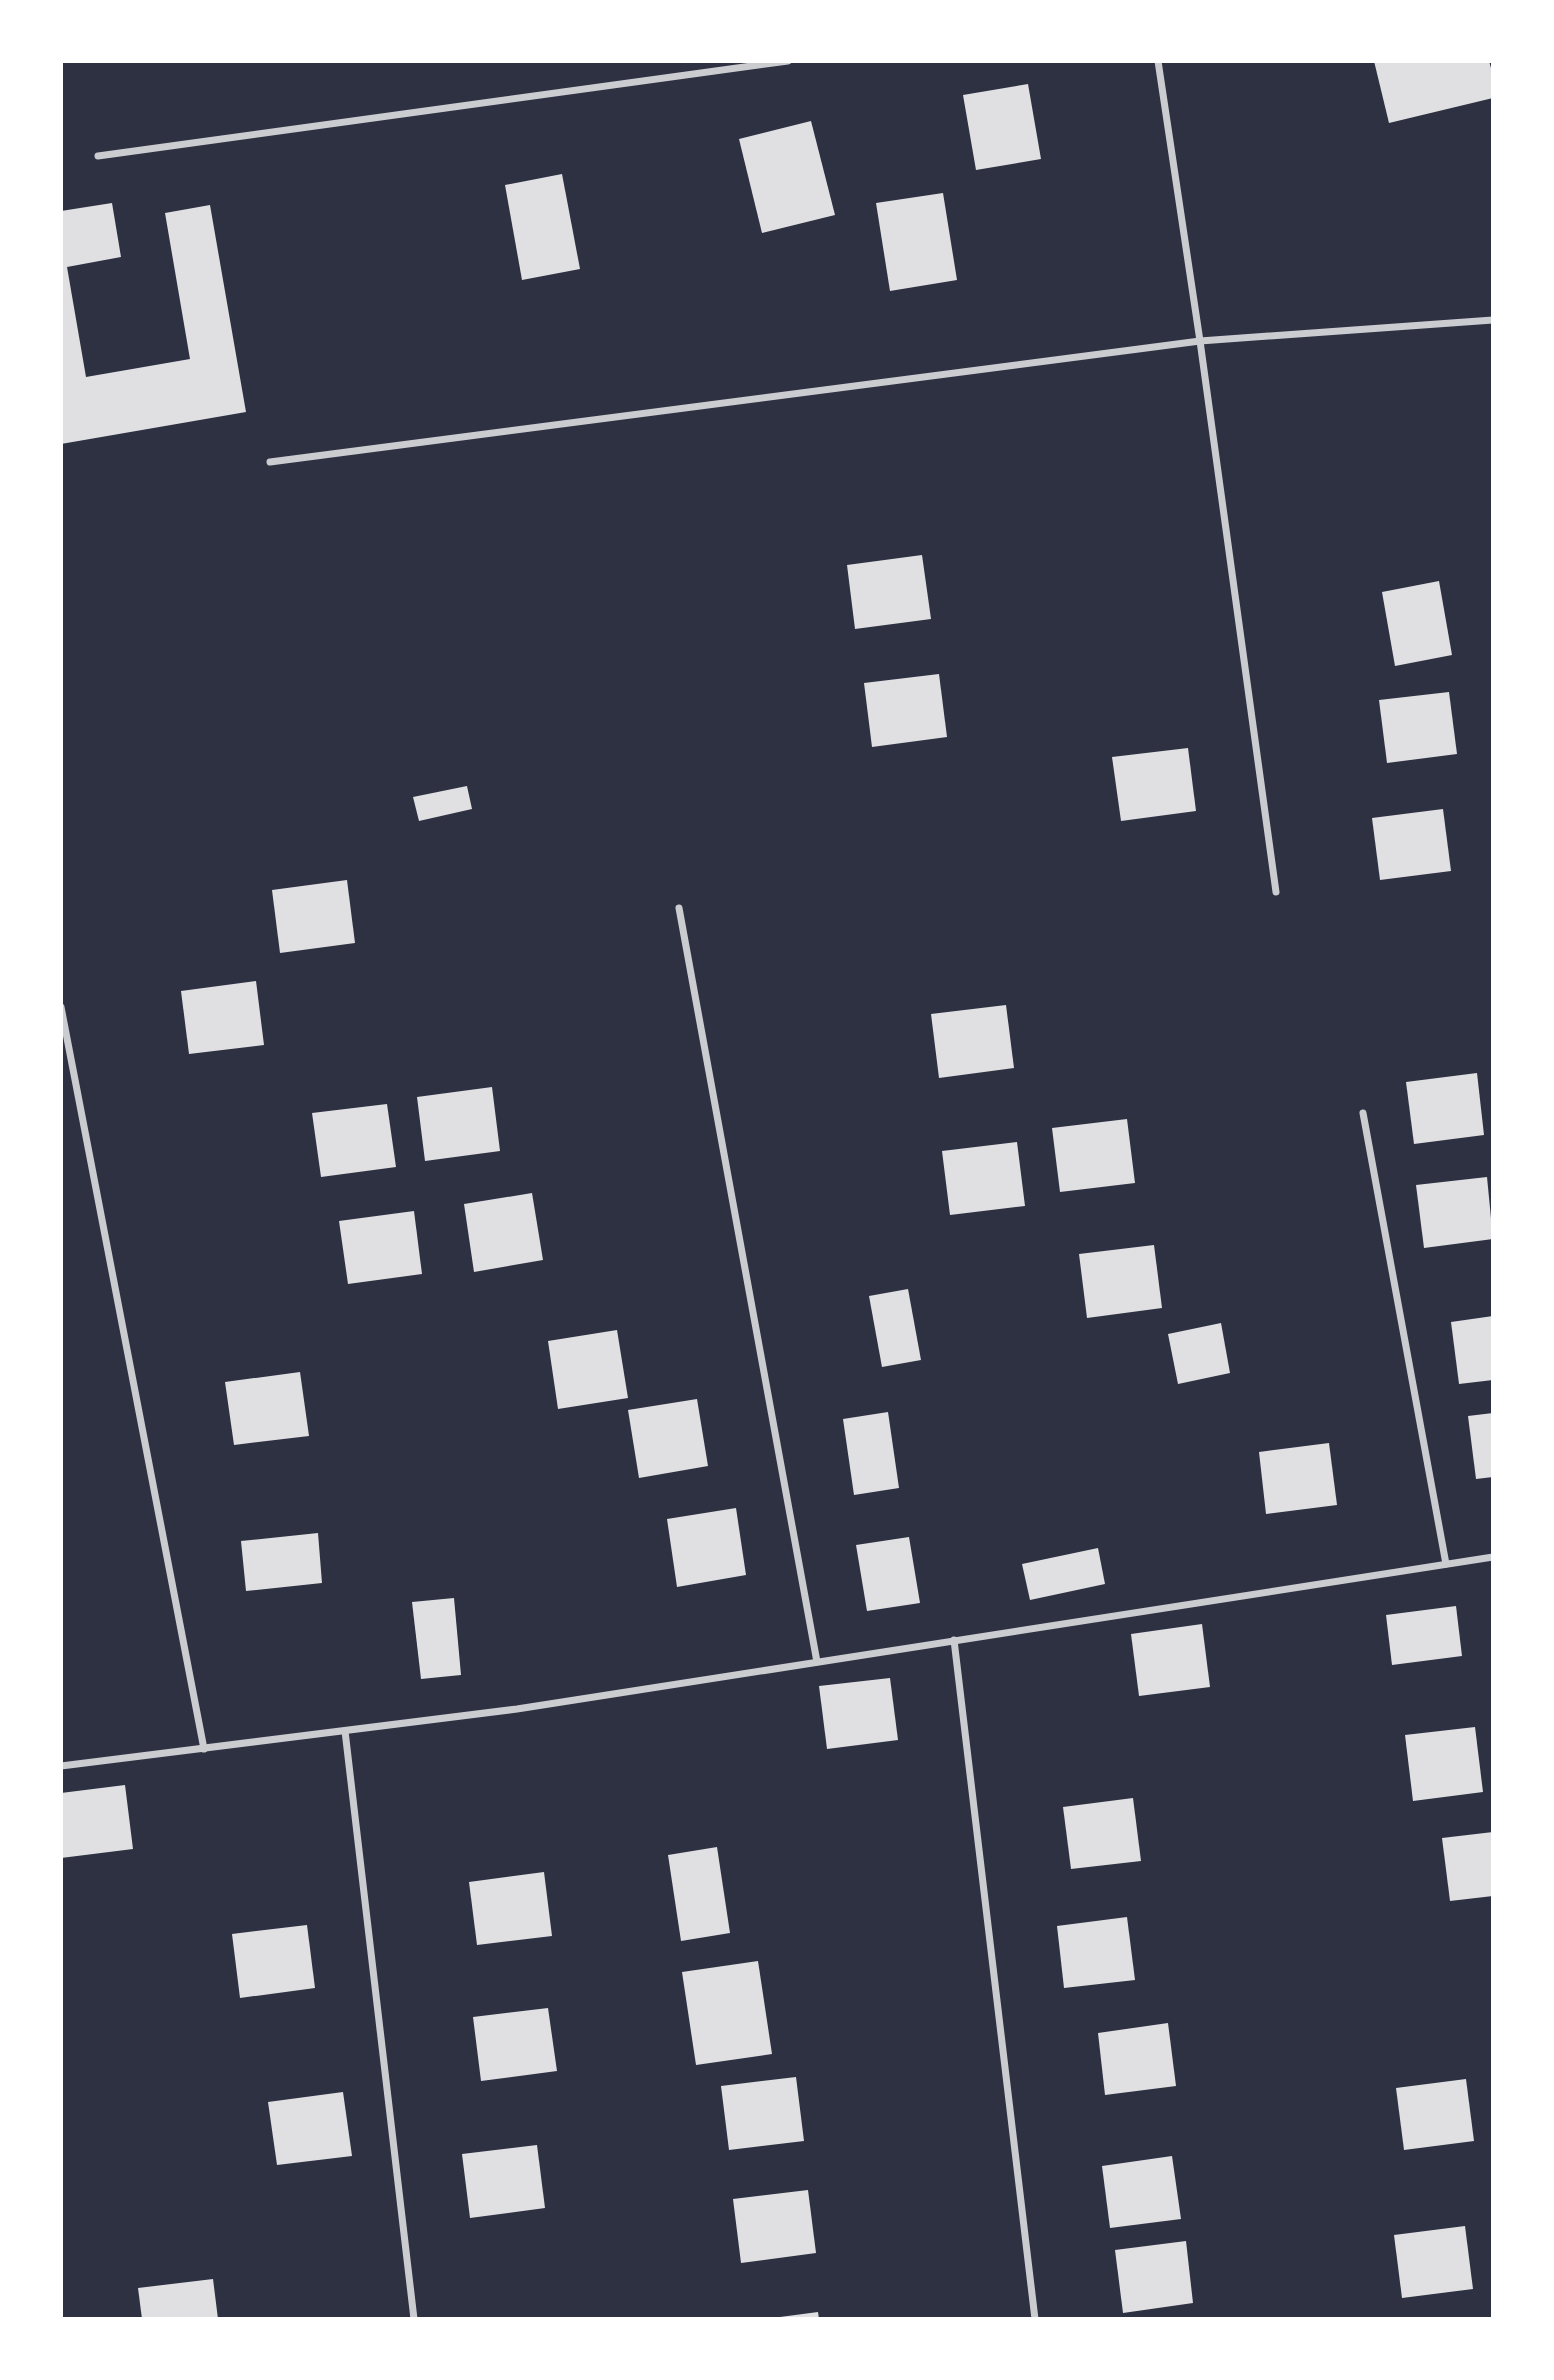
<svg xmlns="http://www.w3.org/2000/svg" width="1554" height="2380" font-family="Barlow,sans-serif">
  <style>
    .building { fill: #e0e0e3 }
    .lines { fill: none; stroke-linecap: round; stroke-linejoin: round }
    .minor { stroke: #caccd0; stroke-width: 7 }
  </style>
  <rect width="100%" height="100%" fill="#2d3142"/>
  <!-- building -->
  <g class="building">
    <polygon points="1374,61 1489,61 1493,75 1493,98 1389,123"/>
    <polygon points="1028,84 1041,159 976,170 963,95"/>
    <polygon points="811,121 835,215 762,233 739,139"/>
    <polygon points="562,174 580,269 522,280 505,185"/>
    <polygon points="943,193 957,280 890,291 876,203"/>
    <polygon points="112,203 121,257 67,267 86,377 190,359 165,213 210,205 246,412 61,444 61,211"/>
    <polygon points="922,555 931,619 855,629 847,565"/>
    <polygon points="1439,581 1452,655 1395,666 1382,592"/>
    <polygon points="939,674 947,737 872,747 864,683"/>
    <polygon points="1449,692 1457,754 1387,763 1379,700"/>
    <polygon points="1188,748 1196,811 1121,821 1112,757"/>
    <polygon points="467,786 472,809 419,821 413,797"/>
    <polygon points="1443,809 1451,871 1380,880 1372,818"/>
    <polygon points="347,880 355,943 280,953 272,890"/>
    <polygon points="256,981 264,1045 189,1054 181,991"/>
    <polygon points="1006,1005 1014,1068 939,1078 931,1014"/>
    <polygon points="1477,1073 1484,1135 1414,1144 1406,1082"/>
    <polygon points="492,1087 500,1151 425,1161 417,1097"/>
    <polygon points="387,1104 396,1167 321,1177 312,1113"/>
    <polygon points="1127,1119 1135,1183 1060,1192 1052,1128"/>
    <polygon points="1017,1142 1025,1206 950,1215 942,1151"/>
    <polygon points="1487,1177 1493,1239 1424,1248 1416,1185"/>
    <polygon points="532,1193 543,1260 474,1272 464,1204"/>
    <polygon points="414,1211 422,1274 348,1284 339,1221"/>
    <polygon points="1154,1245 1162,1308 1087,1318 1079,1254"/>
    <polygon points="908,1289 921,1360 882,1367 869,1296"/>
    <polygon points="1493,1316 1493,1380 1459,1384 1451,1322"/>
    <polygon points="1221,1323 1230,1373 1178,1384 1168,1334"/>
    <polygon points="617,1330 628,1398 558,1409 548,1341"/>
    <polygon points="300,1372 309,1436 234,1445 225,1382"/>
    <polygon points="697,1399 708,1466 639,1478 628,1410"/>
    <polygon points="888,1412 899,1488 854,1495 843,1419"/>
    <polygon points="1493,1413 1493,1477 1476,1479 1468,1416"/>
    <polygon points="1329,1443 1337,1505 1266,1514 1259,1452"/>
    <polygon points="736,1508 746,1575 677,1587 667,1519"/>
    <polygon points="318,1533 322,1583 246,1591 241,1541"/>
    <polygon points="909,1537 920,1603 867,1611 856,1545"/>
    <polygon points="1098,1548 1105,1584 1030,1600 1022,1564"/>
    <polygon points="454,1598 461,1675 421,1679 412,1602"/>
    <polygon points="1456,1606 1462,1656 1392,1665 1386,1615"/>
    <polygon points="1202,1624 1210,1687 1139,1696 1131,1634"/>
    <polygon points="890,1678 898,1740 827,1749 819,1686"/>
    <polygon points="1475,1727 1483,1792 1413,1801 1405,1735"/>
    <polygon points="125,1785 133,1849 61,1858 61,1793"/>
    <polygon points="1133,1798 1141,1861 1071,1869 1063,1807"/>
    <polygon points="1493,1832 1493,1896 1450,1901 1442,1838"/>
    <polygon points="717,1847 730,1933 681,1941 668,1855"/>
    <polygon points="544,1872 552,1936 477,1945 469,1882"/>
    <polygon points="1127,1917 1135,1980 1064,1988 1057,1926"/>
    <polygon points="307,1925 315,1988 240,1998 232,1934"/>
    <polygon points="758,1961 772,2054 696,2065 682,1972"/>
    <polygon points="548,2008 557,2071 481,2081 473,2017"/>
    <polygon points="1168,2023 1176,2086 1105,2095 1098,2033"/>
    <polygon points="796,2077 804,2141 729,2150 721,2086"/>
    <polygon points="1466,2079 1474,2141 1404,2150 1396,2088"/>
    <polygon points="343,2092 352,2156 277,2165 268,2102"/>
    <polygon points="537,2145 545,2208 470,2218 462,2154"/>
    <polygon points="1172,2156 1181,2219 1110,2228 1102,2166"/>
    <polygon points="808,2190 816,2253 741,2263 733,2199"/>
    <polygon points="1465,2226 1473,2289 1402,2298 1394,2235"/>
    <polygon points="1186,2241 1193,2303 1123,2313 1115,2250"/>
    <polygon points="213,2279 218,2319 142,2319 138,2288"/>
    <polygon points="818,2312 819,2319 780,2319 780,2317"/>
  </g>
  <g class="lines">
    <!-- minor -->
    <g class="minor">
      <polyline points="1158,61 1200,341 1276,892"/>
      <polyline points="98,156 788,61"/>
      <polyline points="270,462 1200,341 1493,320"/>
      <polyline points="679,908 817,1662"/>
      <polyline points="61,1007 204,1749"/>
      <polyline points="1363,1113 1446,1564"/>
      <polyline points="954,1640 1035,2319"/>
      <polyline points="345,1731 414,2319"/>
      <polyline points="61,1766 517,1709 1493,1557"/>
    </g>
  </g>
  <!-- border -->
  <rect width="1554" height="2380" fill="none" stroke="#ffffff" stroke-width="126"/>
</svg>
